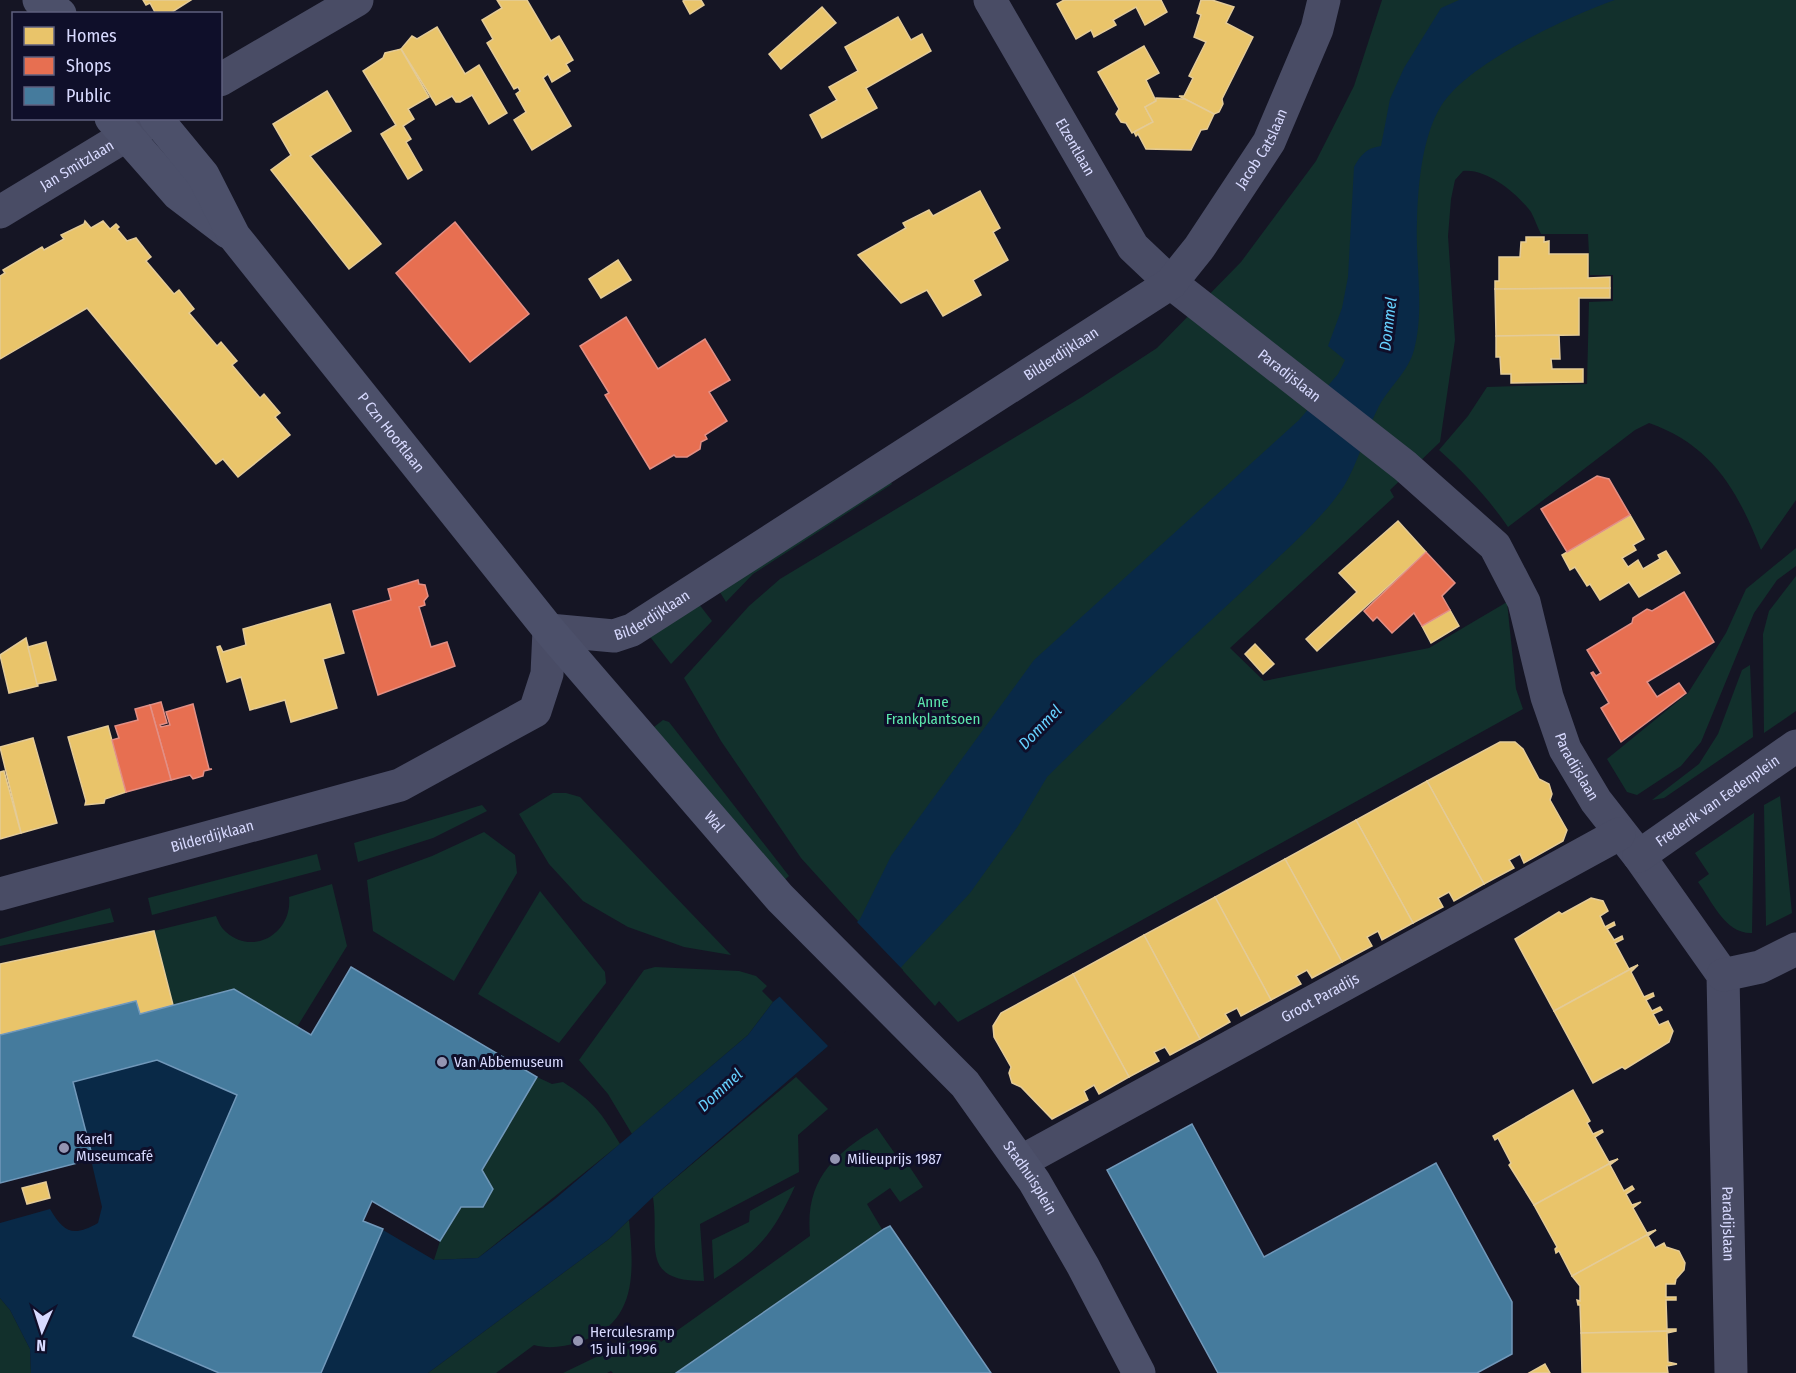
<svg xmlns="http://www.w3.org/2000/svg" width="1796" height="1373" font-family="'Fira Sans Condensed',sans-serif">
  <style>
    .green { fill: #12302c }
    .water { fill: #092947 }
    .pier { fill: #151524 }
    .homes { fill: #e9c46a; stroke: #e4cb97; stroke-width: 1.5 }
    .shops { fill: #e76f51; stroke: #e28f85; stroke-width: 1.5 }
    .public { fill: #457b9d; stroke: #7198ba; stroke-width: 1.5 }
    .lines { fill: none; stroke-linecap: round; stroke-linejoin: round }
    .street { stroke: #494c65; stroke-width: 33 }
    .secondary { stroke: #4c506a; stroke-width: 33 }
    .poi-dot { fill: #9495b2; stroke: #0f0f2a; stroke-width: 2 }
    .labels { text-anchor: middle; dominant-baseline: central; stroke-width: 6; stroke-linejoin: round; paint-order: stroke }
    .street-label { font-size: 15px; fill: #d8daff; stroke: #0f0f2a }
    .park-label { font-size: 15px; fill: #5ce7ad; stroke: #0f0f2a }
    .poi-label { font-size: 15px; fill: #d8daff; stroke: #0f0f2a; text-anchor: start }
    .water-label { font-size: 16px; font-style: italic; fill: #66d1ff; stroke: #0f0f2a }
  </style>
  <rect width="100%" height="100%" fill="#151524"/>
  <!-- green -->
  <g class="green">
    <path d="M 1382,0 L 1796,0 L 1796,500 L 1761,550 C 1738,491 1712,445 1649,423 L 1635,430 L 1508,527 C 1488,498 1465,473 1439,450 L 1468,416 L 1487,387 L 1587,384 L 1589,302 L 1613,301 L 1613,275 L 1590,275 L 1588,234 L 1541,234 C 1537,227 1535,219 1531,212 C 1517,193 1486,168 1463,171 L 1455,180 L 1451,199 L 1448,236 L 1455,340 L 1440,442 L 1390,490 L 1394,497 L 1230,648 L 1264,681 L 1429,648 L 1507,602 L 1516,689 L 1523,709 L 958,1022 L 939,1001 L 935,1006 L 801,858 L 721,741 L 684,678 L 749,606 L 780,579 L 1082,397 L 1157,348 L 1241,262 L 1316,161 L 1354,86 Z"/>
    <polygon points="889,479 892,484 753,574 726,602 718,589"/>
    <polygon points="1796,548 1796,566 1777,580 1754,613 1701,742 1681,766 1637,795 1627,792 1607,759 1688,693 1726,633 1746,589"/>
    <polygon points="1796,576 1796,711 1764,733 1763,634 1769,611"/>
    <polygon points="698,603 712,621 671,664 648,634"/>
    <polygon points="1750,665 1753,737 1664,798 1652,800 1699,764 1718,734 1742,670"/>
    <polygon points="663,720 669,722 789,876 779,885 654,727"/>
    <polygon points="553,793 566,793 580,797 731,955 684,947 628,927 583,901 549,864 519,814"/>
    <polygon points="1780,796 1792,913 1766,926 1764,805"/>
    <polygon points="482,805 487,811 433,838 358,862 354,843"/>
    <path d="M 1754,813 L 1752,933 C 1725,934 1712,901 1698,882 L 1709,874 L 1695,853 Z"/>
    <polygon points="484,832 515,855 517,873 454,981 373,931 367,880 432,856"/>
    <polygon points="317,854 321,870 152,915 148,898"/>
    <path d="M 332,884 L 347,946 L 297,1027 L 234,989 L 173,1005 L 154,931 L 216,916 C 218,921 221,928 226,932 C 254,957 293,932 289,897 Z"/>
    <polygon points="540,891 605,972 606,983 559,1043 478,994"/>
    <polygon points="110,908 114,922 0,946 0,939"/>
    <polygon points="655,967 739,971 756,976 767,986 762,991 773,1002 748,1035 632,1134 608,1094 579,1060 644,970"/>
    <path d="M 537,1077 L 552,1084 L 563,1082 C 594,1102 601,1112 620,1144 L 478,1258 L 434,1260 L 440,1241 L 461,1207 L 483,1207 L 493,1189 L 482,1170 Z"/>
    <path d="M 796,1077 L 828,1109 L 798,1135 L 799,1172 L 700,1224 L 704,1281 C 638,1281 660,1245 653,1197 Z"/>
    <path d="M 877,1128 L 905,1168 L 909,1166 L 923,1187 L 900,1202 L 890,1188 L 867,1204 L 883,1231 L 676,1373 L 613,1373 L 611,1371 L 607,1373 L 563,1373 L 646,1333 L 655,1333 L 661,1342 L 810,1236 C 805,1180 833,1155 877,1128 Z"/>
    <path d="M 795,1186 C 773,1234 759,1251 714,1279 L 712,1240 L 749,1222 L 750,1211 Z"/>
    <path d="M 629,1220 C 634,1272 638,1324 579,1342 C 564,1347 548,1349 534,1345 L 496,1373 L 428,1373 L 609,1239 Z"/>
    <polygon points="0,1298 10,1310 30,1349 31,1373 0,1373"/>
  </g>
  <!-- water -->
  <g class="water">
    <path d="M 1459,0 L 1615,0 C 1567,17 1468,63 1441,106 C 1422,137 1418,185 1417,221 C 1415,262 1425,309 1414,350 C 1408,372 1390,386 1379,406 C 1366,431 1359,461 1344,486 C 1323,519 1277,558 1248,586 C 1180,649 1112,712 1047,777 L 1018,826 L 970,893 L 827,1047 L 653,1197 L 609,1239 L 428,1373 L 321,1373 L 383,1230 L 434,1260 L 478,1258 L 555,1199 L 748,1035 L 773,1002 L 802,978 L 860,919 L 891,856 L 1034,660 L 1299,420 L 1338,374 L 1345,360 L 1328,346 L 1342,308 L 1348,277 L 1354,167 C 1361,154 1367,148 1381,146 L 1390,99 L 1404,68 L 1441,8 Z"/>
    <path d="M 157,1060 L 237,1095 L 134,1336 L 219,1373 L 31,1373 L 30,1349 L 10,1310 L 0,1298 L 0,1223 L 50,1209 C 64,1233 73,1237 98,1223 L 102,1207 L 73,1082 Z"/>
  </g>
  <!-- pier -->
  <polygon class="pier" points="856,921 903,970 830,1048 779,996"/>
  <!-- homes -->
  <g class="homes">
    <polygon points="143,0 191,0 169,14 156,14 150,3 146,5"/>
    <polygon points="497,0 527,0 551,41 559,36 573,60 566,64 570,71 552,82 548,74 543,78 571,126 532,150 514,120 526,112 516,94 520,91 518,87 514,89 487,43 493,39 482,20 502,8"/>
    <polygon points="685,0 701,0 704,5 690,14 683,1"/>
    <polygon points="1064,0 1161,0 1167,12 1145,25 1136,7 1113,20 1116,25 1094,37 1091,30 1076,39 1057,4"/>
    <polygon points="1201,0 1212,0 1234,7 1226,23 1253,37 1222,99 1223,104 1219,112 1214,114 1179,96 1184,96 1193,78 1189,76 1206,42 1194,37 1201,15 1197,13"/>
    <polygon points="822,7 836,23 781,69 769,54"/>
    <polygon points="898,17 911,40 922,34 931,51 866,88 877,108 822,138 810,115 837,100 829,87 858,71 845,47"/>
    <polygon points="437,27 465,74 479,65 507,113 489,124 472,95 460,102 456,102 452,96 436,105 401,49 412,36 417,39"/>
    <polygon points="1144,46 1159,73 1146,80 1156,101 1145,107 1153,122 1132,133 1126,123 1121,122 1116,114 1119,109 1098,72"/>
    <polygon points="401,49 429,97 408,109 414,119 403,126 411,139 406,142 422,170 408,179 381,134 396,125 363,71 383,58 385,53"/>
    <polygon points="327,91 351,131 310,156 381,244 349,269 271,170 291,155 273,124"/>
    <polygon points="1156,98 1185,99 1214,114 1207,129 1201,130 1191,150 1146,149 1138,134 1136,136 1134,132 1153,122 1145,107 1156,101"/>
    <polygon points="980,191 1000,228 993,232 1008,260 973,280 981,295 943,316 927,290 901,303 858,255 906,228 903,223 929,210 933,216"/>
    <polygon points="85,221 91,228 103,221 110,229 116,224 119,227 117,229 127,241 136,238 151,257 146,261 174,294 179,290 194,309 189,313 217,346 221,342 237,361 232,365 260,398 264,394 280,413 275,417 290,435 238,477 223,459 216,464 87,308 0,359 0,276 5,273 3,270 42,247 44,250 64,239 61,235 84,224"/>
    <polygon points="1526,237 1544,237 1544,242 1549,241 1549,254 1588,254 1588,278 1610,277 1610,288 1495,289 1495,281 1499,281 1499,257 1520,257 1521,242 1526,242"/>
    <polygon points="618,260 631,280 601,298 589,279"/>
    <polygon points="1610,288 1610,298 1579,298 1579,335 1496,336 1495,289"/>
    <polygon points="1559,335 1560,359 1551,359 1552,369 1583,369 1583,382 1511,383 1511,374 1501,374 1500,357 1496,357 1496,336"/>
    <polygon points="1630,515 1644,539 1633,545 1636,550 1622,558 1628,567 1638,560 1643,569 1660,559 1658,555 1666,551 1680,573 1639,597 1629,582 1600,600 1590,584 1587,586 1575,567 1570,570 1562,555"/>
    <polygon points="1398,521 1426,552 1317,651 1306,639 1357,592 1339,573"/>
    <polygon points="330,604 344,653 323,659 337,708 291,722 285,700 250,710 241,677 227,682 217,647 220,646 223,652 246,645 243,629"/>
    <polygon points="1450,610 1459,626 1431,643 1422,626"/>
    <polygon points="26,638 38,686 9,693 0,655"/>
    <polygon points="46,642 56,680 37,684 28,647"/>
    <polygon points="1255,644 1274,664 1263,674 1245,654"/>
    <polygon points="108,726 126,792 105,799 104,803 85,805 86,801 68,737"/>
    <polygon points="33,738 57,823 21,833 0,747"/>
    <polygon points="1500,742 1515,742 1523,749 1539,779 1549,784 1552,794 1550,800 1567,830 1563,841 1524,863 1520,854 1509,860 1514,868 1484,884 1427,781"/>
    <polygon points="4,771 21,833 0,839 0,772"/>
    <polygon points="1427,781 1484,884 1454,901 1449,892 1438,898 1443,907 1413,923 1356,820"/>
    <polygon points="1356,820 1413,923 1382,940 1378,931 1367,937 1372,946 1342,962 1285,859"/>
    <polygon points="1285,859 1342,962 1312,978 1307,970 1296,976 1301,984 1271,1000 1215,897"/>
    <polygon points="1215,897 1271,1000 1241,1016 1237,1008 1225,1014 1230,1022 1200,1039 1144,935"/>
    <polygon points="1591,898 1603,901 1608,911 1600,916 1605,927 1614,922 1615,925 1607,929 1614,940 1622,936 1623,939 1615,943 1629,969 1638,965 1554,1011 1515,939 1559,912 1562,914"/>
    <polygon points="154,931 173,1005 140,1014 136,1001 0,1035 0,964"/>
    <polygon points="1144,935 1200,1039 1170,1055 1165,1047 1154,1052 1159,1061 1129,1077 1073,974"/>
    <polygon points="1638,965 1631,972 1644,997 1653,993 1654,996 1646,1000 1652,1011 1660,1007 1662,1010 1653,1014 1659,1025 1668,1021 1673,1031 1669,1042 1625,1069 1622,1067 1593,1083 1554,1011"/>
    <polygon points="1073,974 1129,1077 1099,1094 1094,1085 1084,1091 1088,1100 1052,1119 1021,1087 1012,1083 1009,1073 1011,1067 994,1037 993,1026 1001,1013"/>
    <polygon points="1573,1090 1590,1121 1587,1123 1593,1134 1602,1130 1603,1132 1595,1137 1609,1162 1618,1159 1534,1205 1509,1165 1511,1163 1498,1138 1495,1140 1493,1136"/>
    <polygon points="1618,1159 1610,1165 1624,1191 1632,1186 1634,1189 1626,1194 1632,1205 1641,1202 1633,1208 1647,1233 1656,1230 1572,1276 1559,1251 1556,1253 1555,1249 1557,1247 1534,1205"/>
    <polygon points="46,1182 50,1198 27,1204 22,1188"/>
    <polygon points="1656,1230 1648,1236 1655,1248 1664,1243 1666,1247 1679,1251 1685,1263 1684,1270 1676,1279 1675,1284 1666,1284 1666,1297 1676,1297 1676,1300 1666,1300 1667,1329 1676,1329 1676,1331 1581,1333 1580,1305 1578,1305 1577,1300 1580,1301 1580,1286 1572,1276"/>
    <polygon points="1676,1331 1667,1333 1668,1362 1677,1364 1667,1366 1668,1373 1582,1373 1581,1333"/>
    <polygon points="1545,1364 1550,1373 1529,1373"/>
  </g>
  <!-- shops -->
  <g class="shops">
    <polygon points="455,222 529,314 470,362 396,273"/>
    <polygon points="626,317 658,369 705,339 730,380 709,392 727,421 705,435 707,439 701,442 700,449 687,457 676,457 674,455 650,469 605,395 609,393 580,346"/>
    <polygon points="1597,476 1609,479 1630,515 1567,552 1541,509"/>
    <polygon points="1426,552 1455,583 1442,596 1450,610 1422,626 1414,613 1392,633 1377,617 1373,621 1364,611"/>
    <polygon points="418,580 419,584 425,585 428,596 424,601 425,605 419,607 431,647 447,642 455,666 378,695 353,611 391,600 388,589"/>
    <polygon points="1684,592 1714,642 1647,682 1657,697 1679,683 1686,693 1621,742 1601,708 1609,703 1591,673 1593,672 1596,676 1601,673 1587,650 1632,623 1633,618 1647,609 1652,611"/>
    <polygon points="161,702 167,723 160,725 161,727 170,725 166,712 193,704 209,769 212,769 204,771 203,776 193,779 190,775 171,780 150,705"/>
    <polygon points="150,705 171,780 126,792 112,740 119,738 115,726 138,720 135,709"/>
  </g>
  <!-- public -->
  <g class="public">
    <polygon points="351,967 537,1077 482,1170 493,1189 483,1207 461,1207 440,1241 372,1201 363,1221 383,1229 321,1373 219,1373 133,1336 237,1095 157,1060 73,1082 93,1159 0,1183 0,1035 136,1001 140,1014 234,989 311,1035"/>
    <polygon points="1192,1124 1264,1257 1436,1163 1512,1302 1512,1354 1477,1373 1218,1373 1107,1170"/>
    <polygon points="890,1226 991,1373 676,1373 884,1229"/>
  </g>
  <g class="lines">
    <!-- street -->
    <g class="street">
      <path id="s1" d="M 990,0 L 1133,247 L 1171,283 L 1405,466 L 1495,546 L 1524,602 L 1547,697 L 1565,749 L 1596,801 L 1639,856 L 1723,975 L 1731,1373"/>
      <polyline points="220,80 357,0"/>
      <path id="s2" d="M 0,212 L 155,118"/>
      <path id="s3" d="M 1639,856 L 1796,746"/>
      <path id="s4" d="M 0,894 L 400,785 L 535,711 L 547,674 L 549,630 L 614,636 L 632,630 L 1171,283 L 1199,248 L 1269,142 L 1317,29 L 1324,0"/>
      <polyline points="1723,975 1760,967 1796,949"/>
      <path id="s5" d="M 1022,1161 L 1619,834"/>
    </g>
    <!-- secondary -->
    <g class="secondary">
      <polyline points="39,0 60,14"/>
      <polyline points="111,118 178,194 228,232"/>
      <path id="s6" d="M 156,118 L 203,175 L 234,236 L 549,630 L 780,898 L 965,1084 L 1034,1181 L 1083,1266 L 1139,1373"/>
    </g>
  </g>
  <!-- markers -->
  <g class="poi-dot">
    <circle cx="442" cy="1062" r="6"/>
    <circle cx="64" cy="1148" r="6"/>
    <circle cx="835" cy="1159" r="6"/>
    <circle cx="578" cy="1341" r="6"/>
  </g>
  <g class="labels">
    <!-- street labels -->
    <g class="street-label">
      <text stroke="none"><textPath href="#s1" startOffset="170">Elzentlaan</textPath></text>
      <text stroke="none"><textPath href="#s4" startOffset="1539">Jacob Catslaan</textPath></text>
      <text stroke="none"><textPath href="#s2" startOffset="90">Jan Smitzlaan</textPath></text>
      <text stroke="none"><textPath href="#s4" startOffset="1246">Bilderdijklaan</textPath></text>
      <text stroke="none"><textPath href="#s1" startOffset="488">Paradijslaan</textPath></text>
      <text stroke="none"><textPath href="#s6" startOffset="394">P Czn Hooftlaan</textPath></text>
      <text stroke="none"><textPath href="#s4" startOffset="760">Bilderdijklaan</textPath></text>
      <text stroke="none"><textPath href="#s1" startOffset="992">Paradijslaan</textPath></text>
      <text stroke="none"><textPath href="#s3" startOffset="96">Frederik van Eedenplein</textPath></text>
      <text stroke="none"><textPath href="#s6" startOffset="900">Wal</textPath></text>
      <text stroke="none"><textPath href="#s4" startOffset="220">Bilderdijklaan</textPath></text>
      <text stroke="none"><textPath href="#s5" startOffset="340">Groot Paradijs</textPath></text>
      <text stroke="none"><textPath href="#s6" startOffset="1377">Stadhuisplein</textPath></text>
      <text stroke="none"><textPath href="#s1" startOffset="1496">Paradijslaan</textPath></text>
    </g>
    <!-- park labels -->
    <g class="park-label">
      <text x="933" y="702">Anne<tspan x="933" dy="17">Frankplantsoen</tspan></text>
    </g>
    <!-- poi labels -->
    <g class="poi-label">
      <text x="454" y="1062">Van Abbemuseum</text>
      <text x="76" y="1139">Karel1<tspan x="76" dy="17">Museumcafé</tspan></text>
      <text x="847" y="1159">Milieuprijs 1987</text>
      <text x="590" y="1332">Herculesramp<tspan x="590" dy="17">15 juli 1996</tspan></text>
    </g>
    <!-- water labels -->
    <g class="water-label">
      <text transform="translate(1388 324) rotate(-83)">Dommel</text>
      <text transform="translate(1040 727) rotate(-46)">Dommel</text>
      <text transform="translate(720 1090) rotate(-43)">Dommel</text>
    </g>
  </g>
  <!-- legend -->
  <rect x="12" y="12" width="210" height="108" fill="#0f0f2a" stroke="#5f607f" stroke-width="1.5"/>
  <rect x="24" y="27" width="30" height="18" fill="#e9c46a" stroke="#5f607f" stroke-width="1.5"/>
  <text x="66" y="42" font-size="18" fill="#d8daff">Homes</text>
  <rect x="24" y="57" width="30" height="18" fill="#e76f51" stroke="#5f607f" stroke-width="1.5"/>
  <text x="66" y="72" font-size="18" fill="#d8daff">Shops</text>
  <rect x="24" y="87" width="30" height="18" fill="#457b9d" stroke="#5f607f" stroke-width="1.5"/>
  <text x="66" y="102" font-size="18" fill="#d8daff">Public</text>
  <!-- north arrow -->
  <g transform="translate(42 1331) rotate(183)" stroke="#0f0f2a" stroke-width="4.5" paint-order="stroke">
  <path d="M0-4.5L10 22L0 15L-10 22Z" fill="#d8daff"/>
  <text y="-9" font-size="16" font-weight="bold" text-anchor="middle" fill="#d8daff">N</text>
  </g>
</svg>
